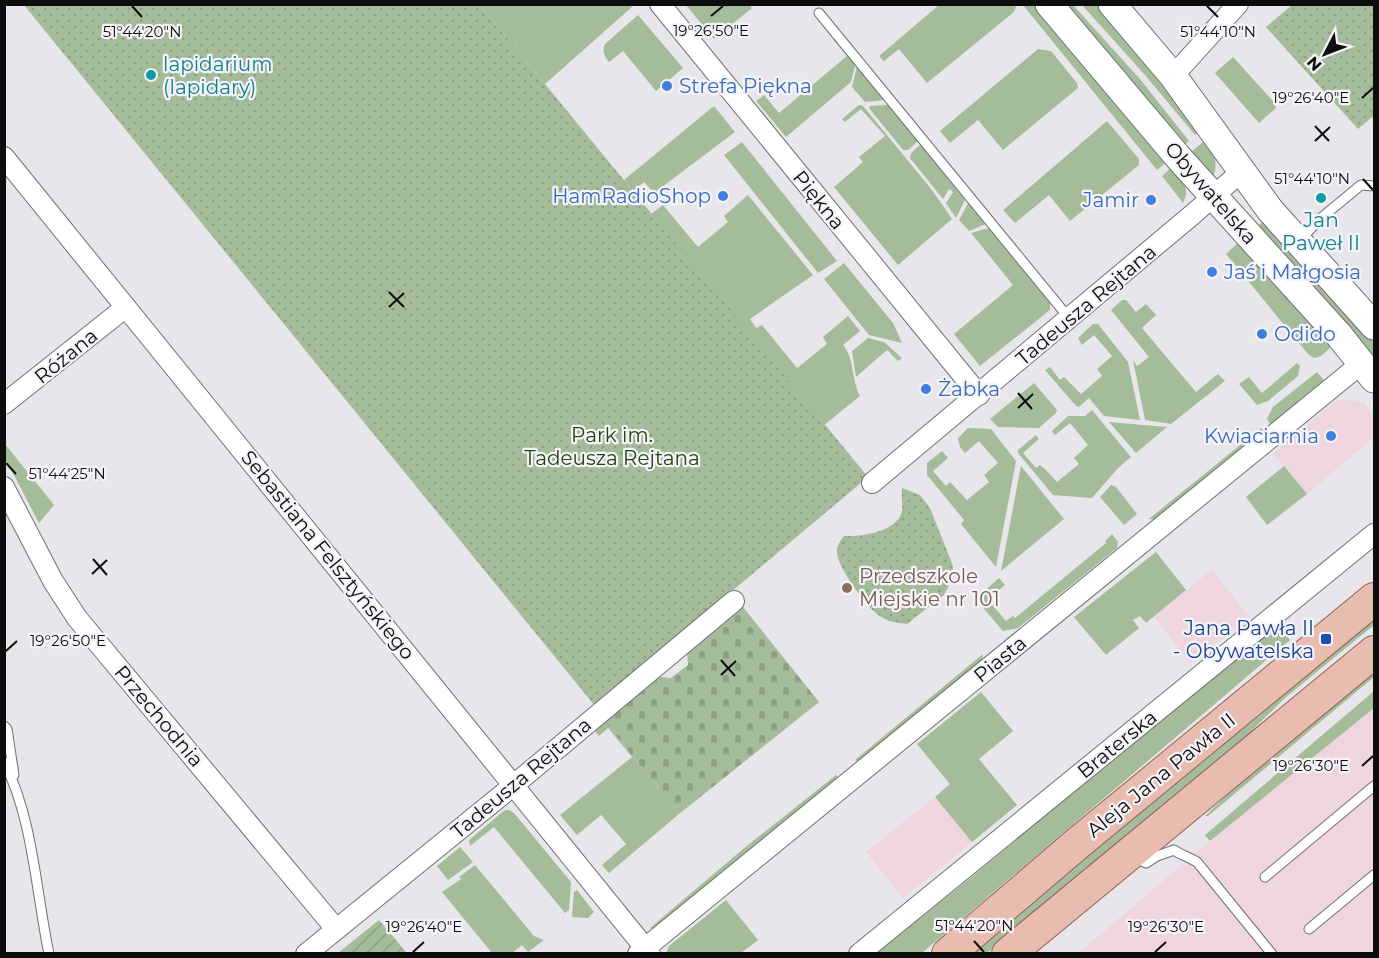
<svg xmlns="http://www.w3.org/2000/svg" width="1379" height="958" font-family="Montserrat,sans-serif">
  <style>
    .commercial { fill: #eed5de }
    .grass { fill: #a4bc9a }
    .cemetery { fill: url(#cemetery-stones) }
    .park { fill: url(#park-dots) }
    .garden { fill: url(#garden-furrows) }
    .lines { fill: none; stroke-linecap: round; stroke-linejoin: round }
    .lane-casing { stroke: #727074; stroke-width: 11 }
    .street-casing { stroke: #727074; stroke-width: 22 }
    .secondary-casing { stroke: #727074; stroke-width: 29 }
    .primary-casing { stroke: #936255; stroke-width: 34 }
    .lane { stroke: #fff; stroke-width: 9 }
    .street { stroke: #fff; stroke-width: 20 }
    .secondary { stroke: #fff; stroke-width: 27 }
    .primary { stroke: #e9bcb0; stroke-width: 32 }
    .ticks { fill: none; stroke: #0e0d0e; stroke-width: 2 }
    .culture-dot { fill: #0f9aa8; stroke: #f5f3f7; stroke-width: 2 }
    .shop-dot { fill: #3f7fe0; stroke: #f5f3f7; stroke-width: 2 }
    .education-dot { fill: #8d6e63; stroke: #f5f3f7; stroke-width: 2 }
    .transit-dot { fill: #1a4fb4; stroke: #f5f3f7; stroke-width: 2 }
    .labels { text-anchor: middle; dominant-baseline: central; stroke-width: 4.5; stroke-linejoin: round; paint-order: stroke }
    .culture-label { font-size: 20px; fill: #0d838f; stroke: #f5f3f7; text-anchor: start }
    .shop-label { font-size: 20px; fill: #366cbe; stroke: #f5f3f7; text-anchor: start }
    .street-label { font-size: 20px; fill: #0e0d0e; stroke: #f5f3f7 }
    .park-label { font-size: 20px; fill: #244412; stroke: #f5f3f7 }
    .education-label { font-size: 20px; fill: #785e54; stroke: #f5f3f7; text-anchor: start }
    .transit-label { font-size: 20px; fill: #164399; stroke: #f5f3f7; text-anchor: end }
    .ticks-label { font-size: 15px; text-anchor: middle; fill: #0e0d0e; stroke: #f5f3f7; stroke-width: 4.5; stroke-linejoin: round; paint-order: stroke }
  </style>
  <defs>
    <pattern id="cemetery-stones" width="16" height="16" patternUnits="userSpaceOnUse" patternTransform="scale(1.5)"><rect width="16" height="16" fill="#a4bc9a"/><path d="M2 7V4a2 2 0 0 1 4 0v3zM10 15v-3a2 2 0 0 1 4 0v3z" fill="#8ca084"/></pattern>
    <pattern id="park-dots" width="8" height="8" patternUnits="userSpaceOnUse" patternTransform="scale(1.5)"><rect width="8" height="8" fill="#a4bc9a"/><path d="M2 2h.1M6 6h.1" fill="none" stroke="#8ca084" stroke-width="1.8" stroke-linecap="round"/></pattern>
    <pattern id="garden-furrows" width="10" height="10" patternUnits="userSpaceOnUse" patternTransform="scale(1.5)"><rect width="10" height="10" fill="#a4bc9a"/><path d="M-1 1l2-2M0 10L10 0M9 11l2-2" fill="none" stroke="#8ca084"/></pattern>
  </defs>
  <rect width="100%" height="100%" fill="#e8e6ea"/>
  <!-- commercial -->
  <g class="commercial">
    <polygon points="1338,399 1364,403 1374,416 1374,437 1307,494 1273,454"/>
    <polygon points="1212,569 1249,617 1191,663 1154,617"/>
    <polygon points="1374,708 1374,953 1077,954 1210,841"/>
    <polygon points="935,797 972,842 903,898 866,852"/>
  </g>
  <!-- grass -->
  <g class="grass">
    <polygon points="630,4 632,7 545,84 480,5"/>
    <polygon points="686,5 749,5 752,8 714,39"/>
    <polygon points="1014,5 1016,7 1014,12 927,83 899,49 884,61 879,56 939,5"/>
    <polygon points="1023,5 1038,5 1168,161 1157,170"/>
    <polygon points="1062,5 1073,5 1140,79 1189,141 1182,147"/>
    <polygon points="1082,5 1097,5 1157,77 1199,132 1195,135 1145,75"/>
    <path d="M 638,15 L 683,68 L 656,91 L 623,51 L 609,62 C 604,56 602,50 605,44 Z"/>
    <polygon points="835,37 856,62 851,82 786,137 756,101 764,95 779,113 847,56 833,39"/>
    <polygon points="1038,49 1051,51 1077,83 1078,88 1003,150 978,120 950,143 940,131"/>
    <polygon points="1233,57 1273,101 1276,108 1259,123 1215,73"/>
    <polygon points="857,66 885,100 865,102 852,87"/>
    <polygon points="859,105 863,106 932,190 952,219 898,265 834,187 863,162 859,157 885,136 861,109 845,122 842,119"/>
    <polygon points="888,105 918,141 908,150 903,150 869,108 870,106"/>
    <polygon points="714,106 735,132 654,193 644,182 633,191 624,180"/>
    <polygon points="1107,121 1139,159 1139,165 1070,221 1049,195 1015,223 1003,210"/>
    <path d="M 1206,139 C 1215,151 1219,165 1212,180 L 1188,155 Z"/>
    <polygon points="742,142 837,261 818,273 724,155"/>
    <polygon points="921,144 965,200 956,218 946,203 953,192 949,189 943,199 910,158 911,153"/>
    <path d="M 1173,166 C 1182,179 1191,188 1183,203 L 1162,176 Z"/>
    <path d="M 748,195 L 813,275 L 750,319 L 756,328 L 762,325 L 797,368 L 827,344 L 823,337 L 848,316 L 860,331 L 843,345 C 855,360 851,379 860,396 L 824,425 L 651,214 L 663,205 L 698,247 L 728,222 L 724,216 Z"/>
    <polygon points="968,203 986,224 969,231 959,220"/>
    <polygon points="1264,221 1374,339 1374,359 1254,229"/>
    <polygon points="989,228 1050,302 1050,310 980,366 954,334 1013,285 971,233"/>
    <polygon points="1239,242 1329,342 1330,348 1321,356 1314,358 1308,354 1226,254"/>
    <polygon points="844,263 893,323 902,343 869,335 824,279"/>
    <polygon points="1122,300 1126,300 1136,312 1146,304 1156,315 1142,328 1196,392 1218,374 1225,381 1171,424 1145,420 1133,360 1137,366 1149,357 1111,310"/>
    <polygon points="1093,324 1098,324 1128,362 1140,420 1104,416 1089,398 1079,407 1076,406 1045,370 1050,367 1060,380 1064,377 1081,394 1102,376 1097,369 1112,356 1094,335 1082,345 1078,338"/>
    <polygon points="868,338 884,342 902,358 898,361 887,350 856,377 852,351"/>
    <polygon points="1297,363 1300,366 1298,376 1268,401 1257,405 1239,384 1249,377 1262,393"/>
    <polygon points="1317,372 1327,384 1272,427 1267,419 1273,407"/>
    <polygon points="1034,383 1057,410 1056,413 1039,428 998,427 990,419"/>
    <polygon points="1092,410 1131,457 1118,468 1092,498 1053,495 1018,453 1018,450 1036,435 1039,439 1023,453 1036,468 1040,465 1043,468 1044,468 1057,482 1079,464 1074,458 1088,445 1070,423 1055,435 1052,431 1068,416 1085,416"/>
    <polygon points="1109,422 1167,427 1136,453"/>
    <polygon points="968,428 991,429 1016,461 996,567 961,524 964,520 927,475 927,463 942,451 948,458 933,471 946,486 950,482 967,500 989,482 984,475 998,463 979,441 965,453 960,447 958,438"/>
    <polygon points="1261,428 1265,433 1160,520 1149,519"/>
    <polygon points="5,444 54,505 39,523 5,458"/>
    <polygon points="1021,466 1064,519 1001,571"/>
    <polygon points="1284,466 1307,494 1267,525 1246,497"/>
    <polygon points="1111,485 1116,487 1137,514 1124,525 1100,497"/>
    <polygon points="1112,534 1118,542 1117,548 1018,628 1003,631 979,603 981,594 999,578 1005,585 988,600 1006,621 1013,616 1015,618 1106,543 1105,541"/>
    <polygon points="1156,552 1186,590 1146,623 1140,616 1133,620 1139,628 1106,655 1074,617"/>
    <polygon points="1374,617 1374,625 1285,698 1238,744 987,953 971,954 1161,793"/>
    <polygon points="1276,624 1290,640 922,953 875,954 968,880"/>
    <polygon points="983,654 981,666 859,762 855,760"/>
    <polygon points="1374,669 1374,677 1208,816 1205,816 1250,773"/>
    <polygon points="1374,691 1374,708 1210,841 1205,835"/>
    <polygon points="981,692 1013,731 979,759 1017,805 972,842 935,797 950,784 917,744"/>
    <polygon points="605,722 679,814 609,873 602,865 626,844 601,815 577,835 560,815 632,757 608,728 599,736 595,731"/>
    <polygon points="836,775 842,782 654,929 650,928 743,849"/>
    <polygon points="505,810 509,810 514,813 571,882 569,910 565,913 494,827 470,846 469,840"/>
    <polygon points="460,847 473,862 448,880 437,866"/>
    <polygon points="475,865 534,936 544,940 528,952 522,945 512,953 492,953 442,892 461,879 459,877"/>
    <polygon points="577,890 594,912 588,918 572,917 574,892"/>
    <polygon points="726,900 758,940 741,953 666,953 669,946"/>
  </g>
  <!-- cemetery -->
  <polygon class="cemetery" points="743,607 819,702 679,814 605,722 660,677 671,678 688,665 687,654"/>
  <!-- park -->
  <g class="park">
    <polygon points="24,5 480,5 868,477 595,706"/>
    <polygon points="1292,5 1374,5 1374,120 1372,117 1358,129 1266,27"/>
    <path d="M 902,488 L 920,495 L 930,508 L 953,566 L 952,580 L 944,595 L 907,624 C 897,623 888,622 880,616 C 867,608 842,572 838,558 C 835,549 839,542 844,536 C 860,537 898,532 902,511 C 903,504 901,495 902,488 Z"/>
  </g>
  <!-- garden -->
  <polygon class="garden" points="379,920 407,953 338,953"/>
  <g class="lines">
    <defs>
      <g id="lane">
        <polyline points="819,13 1069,318"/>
        <polyline points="1300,240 1321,218 1361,185 1374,186"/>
        <polyline points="4,726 7,729 14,775"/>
        <path d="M 4,762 C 33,818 36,892 49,954"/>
        <path d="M 1135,858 L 1146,863 L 1157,856 L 1174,850 C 1181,855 1189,857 1197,862 L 1272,954"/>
        <polyline points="1265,877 1374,786"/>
        <polyline points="1309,929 1374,875"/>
      </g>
      <g id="street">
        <polyline points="660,4 979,395"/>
        <polyline points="1173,76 1238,4"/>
        <polyline points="4,157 650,954"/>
        <polyline points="4,404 126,307"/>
        <polyline points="872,483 1192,215 1242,171"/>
        <polyline points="4,487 53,581 77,618 336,929"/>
        <polyline points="306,954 503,794 734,601"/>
        <polyline points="638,954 1362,363"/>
        <polyline points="859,954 1374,534"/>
      </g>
      <g id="secondary">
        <polyline points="1049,4 1178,157 1338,334 1374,379"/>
        <polyline points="1112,4 1173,76 1270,210 1374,326"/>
      </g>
      <g id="primary">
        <polyline points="948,954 1078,843 1374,599"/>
        <polyline points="1008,954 1374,652"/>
      </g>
    </defs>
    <!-- lane casing -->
    <use href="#lane" class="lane-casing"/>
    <!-- street casing -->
    <use href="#street" class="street-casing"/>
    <!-- secondary casing -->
    <use href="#secondary" class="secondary-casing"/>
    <!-- primary casing -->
    <use href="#primary" class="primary-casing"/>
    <!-- lane -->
    <use href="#lane" class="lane"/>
    <!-- street -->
    <use href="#street" class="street"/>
    <!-- secondary -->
    <use href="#secondary" class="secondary"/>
    <!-- primary -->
    <use href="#primary" class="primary"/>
  </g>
  <!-- ticks -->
  <path class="ticks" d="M 132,6 L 142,17M 1207,6 L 1218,17M 711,16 L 723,6M 1362,98 L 1373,88M 1315,126 L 1329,141M 1315,141 L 1330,127M 1363,179 L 1373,190M 389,292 L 404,307M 389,307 L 404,293M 1018,393 L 1032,409M 1018,408 L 1033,394M 6,463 L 16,474M 93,559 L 107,575M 92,574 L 107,560M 6,651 L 17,641M 721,660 L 735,676M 721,675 L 736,661M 1362,766 L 1373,756M 974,941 L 984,952M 413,952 L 424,942M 1155,952 L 1166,942"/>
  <!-- markers -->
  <g class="culture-dot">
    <circle cx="151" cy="75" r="6"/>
    <circle cx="1321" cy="198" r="6"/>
  </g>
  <g class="shop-dot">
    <circle cx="667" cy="86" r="6"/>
    <circle cx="723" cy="196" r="6"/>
    <circle cx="1151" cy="200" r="6"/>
    <circle cx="1212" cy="272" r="6"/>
    <circle cx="1262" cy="334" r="6"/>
    <circle cx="926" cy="389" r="6"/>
    <circle cx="1331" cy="436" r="6"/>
  </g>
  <circle class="education-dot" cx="847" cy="588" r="6"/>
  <rect class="transit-dot" x="1320" y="633" width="12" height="12" rx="3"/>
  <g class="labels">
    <!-- culture labels -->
    <g class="culture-label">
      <text x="163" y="64">lapidarium<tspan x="163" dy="23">(lapidary)</tspan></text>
      <text x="1321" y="220" text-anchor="middle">Jan<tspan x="1321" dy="23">Paweł II</tspan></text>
    </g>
    <!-- shop labels -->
    <g class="shop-label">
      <text x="679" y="86">Strefa Piękna</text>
      <text x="711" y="196" text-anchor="end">HamRadioShop</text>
      <text x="1139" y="200" text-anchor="end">Jamir</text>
      <text x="1224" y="272">Jaś i Małgosia</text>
      <text x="1274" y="334">Odido</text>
      <text x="938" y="389">Żabka</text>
      <text x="1319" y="436" text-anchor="end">Kwiaciarnia</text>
    </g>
    <!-- street labels -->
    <g class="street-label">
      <text transform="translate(1211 193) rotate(49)">Obywatelska</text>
      <text transform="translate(819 200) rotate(51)">Piękna</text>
      <text transform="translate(1086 305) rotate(-40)">Tadeusza Rejtana</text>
      <text transform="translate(66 356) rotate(-39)">Różana</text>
      <text transform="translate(328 555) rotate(51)">Sebastiana Felsztyńskiego</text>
      <text transform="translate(1000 659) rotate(-39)">Piasta</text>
      <text transform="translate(159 716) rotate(50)">Przechodnia</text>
      <text transform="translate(1117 744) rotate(-39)">Braterska</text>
      <text transform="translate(1161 775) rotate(-39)">Aleja Jana Pawła II</text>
      <text transform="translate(521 778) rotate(-40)">Tadeusza Rejtana</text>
    </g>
    <!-- park labels -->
    <g class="park-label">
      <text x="612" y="435">Park im.<tspan x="612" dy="23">Tadeusza Rejtana</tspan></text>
    </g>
    <!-- education labels -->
    <g class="education-label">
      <text x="859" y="576">Przedszkole<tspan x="859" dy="23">Miejskie nr 101</tspan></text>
    </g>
    <!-- transit labels -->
    <g class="transit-label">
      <text x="1314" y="628">Jana Pawła II<tspan x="1314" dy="23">- Obywatelska</tspan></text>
    </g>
  </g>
  <g class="ticks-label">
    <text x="711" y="36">19°26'50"E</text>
    <text x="142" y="37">51°44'20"N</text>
    <text x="1218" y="37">51°44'10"N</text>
    <text x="1311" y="103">19°26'40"E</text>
    <text x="1312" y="184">51°44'10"N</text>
    <text x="67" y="479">51°44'25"N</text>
    <text x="68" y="646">19°26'50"E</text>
    <text x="1311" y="771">19°26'30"E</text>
    <text x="974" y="931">51°44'20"N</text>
    <text x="424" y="932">19°26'40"E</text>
    <text x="1166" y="932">19°26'30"E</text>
  </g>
  <!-- border -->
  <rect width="1379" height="958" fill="none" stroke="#0e0d0e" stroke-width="12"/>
  <!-- north arrow -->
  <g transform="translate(1325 54) rotate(228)" stroke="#f5f3f7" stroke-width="4.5" paint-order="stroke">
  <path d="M0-4.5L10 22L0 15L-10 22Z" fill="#0e0d0e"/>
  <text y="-9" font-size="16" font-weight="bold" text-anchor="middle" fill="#0e0d0e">N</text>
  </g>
</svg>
